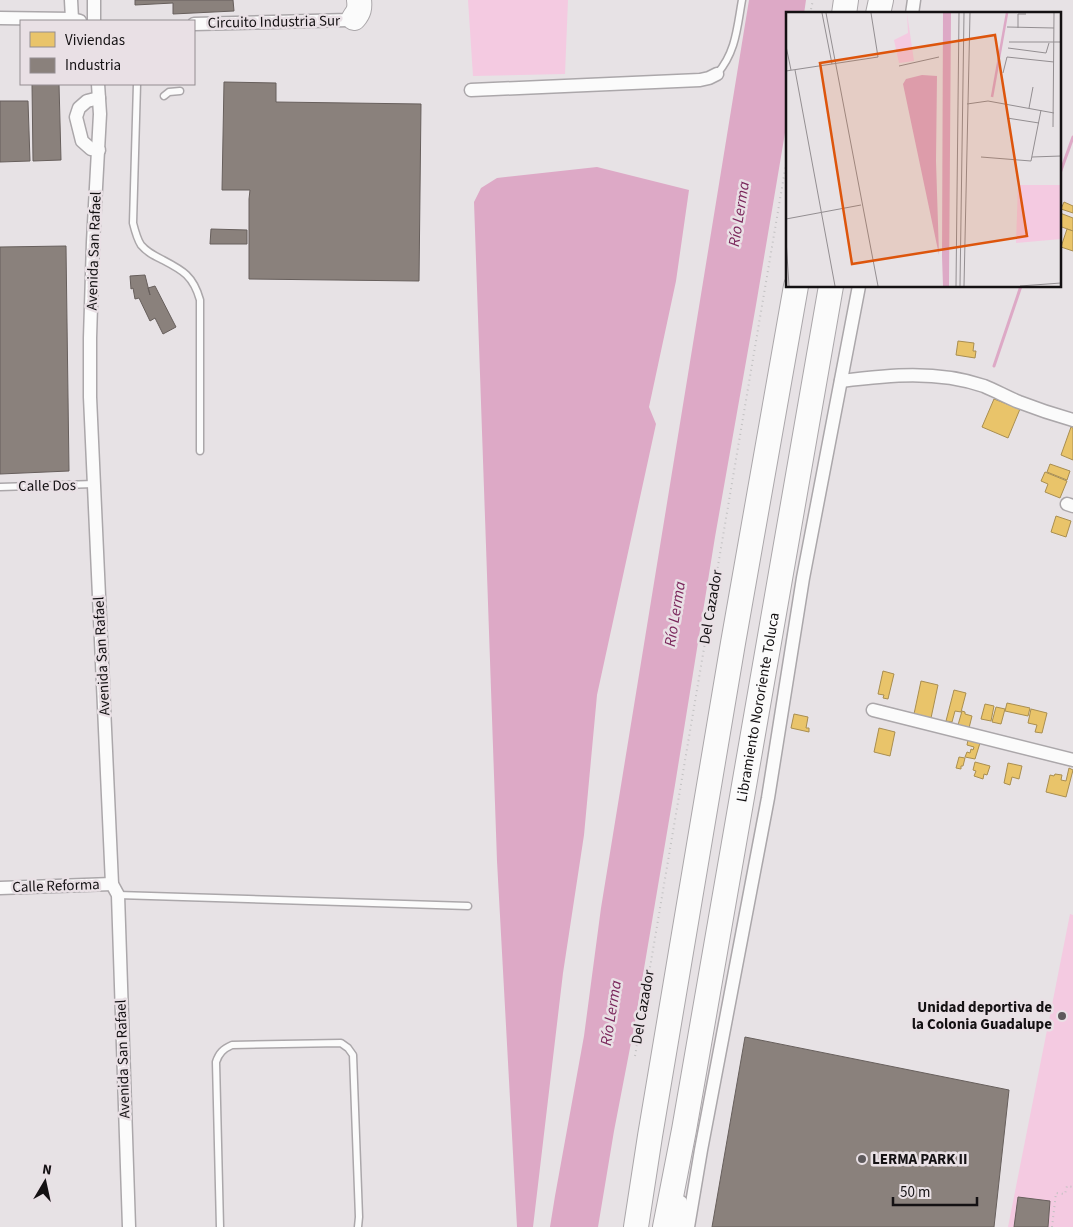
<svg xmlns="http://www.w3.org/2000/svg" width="1073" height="1227" font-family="'Source Sans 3',sans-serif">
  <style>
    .green { fill: #f4cae1 }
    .water { fill: #dda9c6 }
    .homes { fill: #e9c46a; stroke: #a98e50 }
    .industry { fill: #8a817c; stroke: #675f5c }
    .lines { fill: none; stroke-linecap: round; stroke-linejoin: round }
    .stream { stroke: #dda9c6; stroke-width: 3 }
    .lane-casing { stroke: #aba7aa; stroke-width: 9 }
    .street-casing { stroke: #aba7aa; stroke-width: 15 }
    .highway-casing { stroke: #aba7aa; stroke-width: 26 }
    .path { stroke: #c2c1c2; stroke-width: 2; stroke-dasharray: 1 4; stroke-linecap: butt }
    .lane { stroke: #fbfbfb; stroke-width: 6 }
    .street { stroke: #fbfbfb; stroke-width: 12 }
    .highway { stroke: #fbfbfb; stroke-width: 24 }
    .poi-dot { fill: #5e5a5c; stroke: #e9e0e5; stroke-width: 2 }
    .labels { text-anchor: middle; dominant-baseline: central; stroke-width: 5; stroke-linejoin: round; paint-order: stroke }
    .street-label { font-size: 15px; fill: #141113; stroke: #e9e0e5 }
    .poi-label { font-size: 15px; font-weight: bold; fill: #141113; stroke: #e9e0e5; text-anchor: end }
    .water-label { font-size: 16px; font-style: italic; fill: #7a265b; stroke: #e9e0e5 }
    .inset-river { fill: none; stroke: #dda9c6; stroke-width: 2.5 }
    .inset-road { fill: none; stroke: #938e91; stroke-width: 1 }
    .view { fill: #dd550c; fill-opacity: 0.15; stroke: #dd550c; stroke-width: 2.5 }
    .inset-edge { fill: none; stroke: #141113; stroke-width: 2.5 }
  </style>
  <rect width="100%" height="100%" fill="#e7e2e5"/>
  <!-- green -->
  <g class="green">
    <polygon points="468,0 568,0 565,74 473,76"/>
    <polygon points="1070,914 1073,915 1073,1227 1008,1227"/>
  </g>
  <!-- water -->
  <g class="water">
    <polygon points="749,0 806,0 804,14 787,14 787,121 756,305 715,537 675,785 635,1022 614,1131 598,1227 550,1227 555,1196 584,1036 601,908"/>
    <polygon points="597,167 689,190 676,281 649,407 656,424 597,695 584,835 563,973 533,1227 517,1227 497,861 474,202 481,188 497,178"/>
  </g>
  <!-- homes -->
  <g class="homes">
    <polygon points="1064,202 1073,206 1073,213 1061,209"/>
    <polygon points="1060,213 1073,218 1073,231 1059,226"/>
    <polygon points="1067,229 1073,231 1073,251 1061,247"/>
    <polygon points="958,341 974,343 973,351 976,351 975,358 956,355"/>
    <polygon points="994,399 1020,409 1008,438 982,427"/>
    <polygon points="1071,427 1073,428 1073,460 1061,455"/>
    <polygon points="1050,464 1070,471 1067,480 1047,472"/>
    <polygon points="1045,472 1067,481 1060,498 1045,492 1048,484 1041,481"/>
    <polygon points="1056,516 1071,521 1066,537 1051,532"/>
    <polygon points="883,671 894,674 888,699 883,698 884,695 878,694"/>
    <polygon points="921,681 938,685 931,718 914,714"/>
    <polygon points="954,690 966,693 961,712 955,711 952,722 946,721"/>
    <polygon points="1007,703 1030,708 1028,716 1005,711"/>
    <polygon points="985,704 994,706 991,721 981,719"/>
    <polygon points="996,707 1005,709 1001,724 992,722"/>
    <polygon points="1031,709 1047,713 1042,733 1035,732 1037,725 1028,723"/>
    <polygon points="962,711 965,712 965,714 972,716 969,728 958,725"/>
    <polygon points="794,714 808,717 806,728 809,728 809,732 791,728"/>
    <polygon points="879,728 895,732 890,756 874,752"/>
    <polygon points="968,740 980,743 975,759 965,757 967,752 970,753 971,749 973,750 974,747 967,745"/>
    <polygon points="959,757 965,758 963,766 961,766 961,769 956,768"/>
    <polygon points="975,762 990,766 987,775 984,774 983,779 974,776 976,771 973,770"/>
    <polygon points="1008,763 1022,766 1019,779 1012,777 1010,785 1004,783"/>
    <polygon points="1069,768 1073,770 1066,797 1046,792 1050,775 1054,776 1055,774 1062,775 1061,780 1066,781"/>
  </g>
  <!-- industry -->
  <g class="industry">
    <polygon points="135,0 233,0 234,11 173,14 173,3 135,5"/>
    <polygon points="224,82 276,83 276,102 421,104 419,281 249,279 249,199 250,190 222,190"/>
    <polygon points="32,84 59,84 61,160 33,161"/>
    <polygon points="0,101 28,101 30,161 0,162"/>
    <polygon points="211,229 247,230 247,244 210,244"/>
    <polygon points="66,246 69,471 0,474 0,247"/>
    <polygon points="145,275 150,295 148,288 155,286 176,327 163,334 155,318 150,321 139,298 135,299 133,288 131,289 130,276"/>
    <polygon points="745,1037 1009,1090 994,1227 712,1227"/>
    <polygon points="1018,1197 1050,1201 1048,1227 1014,1227"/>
  </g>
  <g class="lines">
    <!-- stream -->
    <g class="stream">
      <polyline points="1059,176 1073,137"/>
      <polyline points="994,366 1021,286"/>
    </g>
    <defs>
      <g id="lane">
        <path d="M 717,74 C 736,52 737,28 742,0"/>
        <path d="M 137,84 L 133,223 C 135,231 137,239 141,245 C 147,252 153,255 161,259 C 182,270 193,275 200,300 L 200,451"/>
        <polyline points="164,96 169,92 180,91"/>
        <polyline points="0,487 94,484"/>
        <polyline points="118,895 468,906"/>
        <path d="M 220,1227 L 216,1062 C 219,1053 223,1049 232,1045 L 341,1043 L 348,1048 L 353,1055 L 359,1217 L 358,1227"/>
      </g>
      <g id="street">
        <polyline points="71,0 72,19"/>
        <polyline points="94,0 94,21"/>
        <polyline points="912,14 914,0"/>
        <polyline points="0,18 72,19 80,21"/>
        <polyline points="194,24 348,20 354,18"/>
        <polyline points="98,84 100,114 93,242 90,338 90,397 112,884 118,895 129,1227"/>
        <polyline points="471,90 700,80 709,78 717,74"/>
        <polyline points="99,150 91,149 82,141 76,117 79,108 87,101 99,98"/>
        <path d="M 841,381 C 889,375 937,370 984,386 C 996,391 1007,397 1019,402 C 1037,409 1055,415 1073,420"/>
        <polyline points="1067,504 1073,506"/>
        <polyline points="873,710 1073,760"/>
        <polyline points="0,888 112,884"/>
        <polyline points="678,1227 681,1202"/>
        <polyline points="688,1227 701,1150 768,798 803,578 859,286"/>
      </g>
      <g id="highway">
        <polyline points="844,14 846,0"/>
        <polyline points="878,14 881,0"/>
        <path d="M 354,18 C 359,12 360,8 359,0"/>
        <polyline points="636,1227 650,1136 733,643 796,286"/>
        <path id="s1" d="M 665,1227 L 684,1130 L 831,286"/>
      </g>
    </defs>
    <!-- lane casing -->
    <use href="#lane" class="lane-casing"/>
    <!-- street casing -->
    <use href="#street" class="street-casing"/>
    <!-- highway casing -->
    <use href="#highway" class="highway-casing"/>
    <!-- path -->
    <g class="path">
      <polyline points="810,14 813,0"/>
      <polyline points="635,1056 787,158"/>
      <polyline points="1052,1227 1056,1193 1065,1194 1067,1186 1073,1187"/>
    </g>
    <!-- lane -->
    <use href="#lane" class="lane"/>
    <!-- street -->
    <use href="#street" class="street"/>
    <!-- highway -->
    <use href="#highway" class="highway"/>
  </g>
  <!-- markers -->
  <g class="poi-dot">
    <circle cx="1062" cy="1016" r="5"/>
    <circle cx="862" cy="1159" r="5"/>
  </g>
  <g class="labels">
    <!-- street labels -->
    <g class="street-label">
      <text transform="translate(274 22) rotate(-1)">Circuito Industria Sur</text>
      <text transform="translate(94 251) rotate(-88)">Avenida San Rafael</text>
      <text transform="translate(47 486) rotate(-1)">Calle Dos</text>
      <text transform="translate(711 607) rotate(-80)">Del Cazador</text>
      <text transform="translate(102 656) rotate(-93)">Avenida San Rafael</text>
      <text stroke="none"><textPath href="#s1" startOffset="528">Libramiento Nororiente Toluca</textPath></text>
      <text transform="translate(56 886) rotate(-2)">Calle Reforma</text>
      <text transform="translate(643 1007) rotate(-80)">Del Cazador</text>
      <text transform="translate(123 1059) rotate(-92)">Avenida San Rafael</text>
    </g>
    <!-- poi labels -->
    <g class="poi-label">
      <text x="1052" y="1007">Unidad deportiva de<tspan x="1052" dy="17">la Colonia Guadalupe</tspan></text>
      <text x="872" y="1159" text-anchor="start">LERMA PARK II</text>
    </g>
    <!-- water labels -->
    <g class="water-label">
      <text transform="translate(739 214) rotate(-81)">Río Lerma</text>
      <text transform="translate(675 614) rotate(-81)">Río Lerma</text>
      <text transform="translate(611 1013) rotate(-81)">Río Lerma</text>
    </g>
  </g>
  <!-- overview -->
  <g transform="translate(786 12)">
    <rect width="275" height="275" fill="#e7e2e5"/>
    <path d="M 121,1 L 128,49 L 113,51 L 108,28 L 122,21 ZM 232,173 L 275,173 L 275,227 L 230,231 Z" fill="#f4cae1"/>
    <path d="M 157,1 L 165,1 L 163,274 L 157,274 L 156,244 ZM 136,63 L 151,64 L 150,149 L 153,243 L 117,72 L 120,67 Z" fill="#dda9c6"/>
    <path class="inset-river" d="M 206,85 L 221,1"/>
    <path class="inset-road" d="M 36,1 L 46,52M 40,1 L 92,274M 85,1 L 92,45M 221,15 L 268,16M 232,16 L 232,2 L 240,2M 223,30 L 275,30M 0,34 L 5,58M 222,36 L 260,41 L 263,31M 113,54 L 153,45M 9,58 L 49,274M 0,59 L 92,45M 217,61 L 221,45 L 268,50M 181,92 L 202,89 L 268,101M 243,96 L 247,75M 221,106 L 253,111M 267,115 L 268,1M 195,145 L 245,149 L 255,98M 246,145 L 275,144M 0,207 L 75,193M 0,227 L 3,274M 170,274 L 173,1M 174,274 L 178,1M 178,274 L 184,1M 234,274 L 275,271"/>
    <path class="view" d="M 209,23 L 241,224 L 66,252 L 34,51 Z"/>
    <rect width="275" height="275" class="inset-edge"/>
  </g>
  <!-- legend -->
  <rect x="20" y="20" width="175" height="65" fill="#e9e0e5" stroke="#948d91"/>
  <rect x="30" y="32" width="25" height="15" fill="#e9c46a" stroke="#948d91"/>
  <text x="65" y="45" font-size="15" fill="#141113">Viviendas</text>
  <rect x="30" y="58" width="25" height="15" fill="#8a817c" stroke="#948d91"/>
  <text x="65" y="70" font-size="15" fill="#141113">Industria</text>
  <!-- north arrow -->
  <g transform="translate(45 1182) rotate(9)" stroke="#e9e0e5" stroke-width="4" paint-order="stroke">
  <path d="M0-4L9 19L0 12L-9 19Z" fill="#141113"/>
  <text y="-8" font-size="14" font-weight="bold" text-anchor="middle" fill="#141113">N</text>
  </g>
  <!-- scale -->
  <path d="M893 1197v8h84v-8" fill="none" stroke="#141113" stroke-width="2.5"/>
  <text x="900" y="1197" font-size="15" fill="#141113" stroke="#e9e0e5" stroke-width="4" paint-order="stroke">50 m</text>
</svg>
